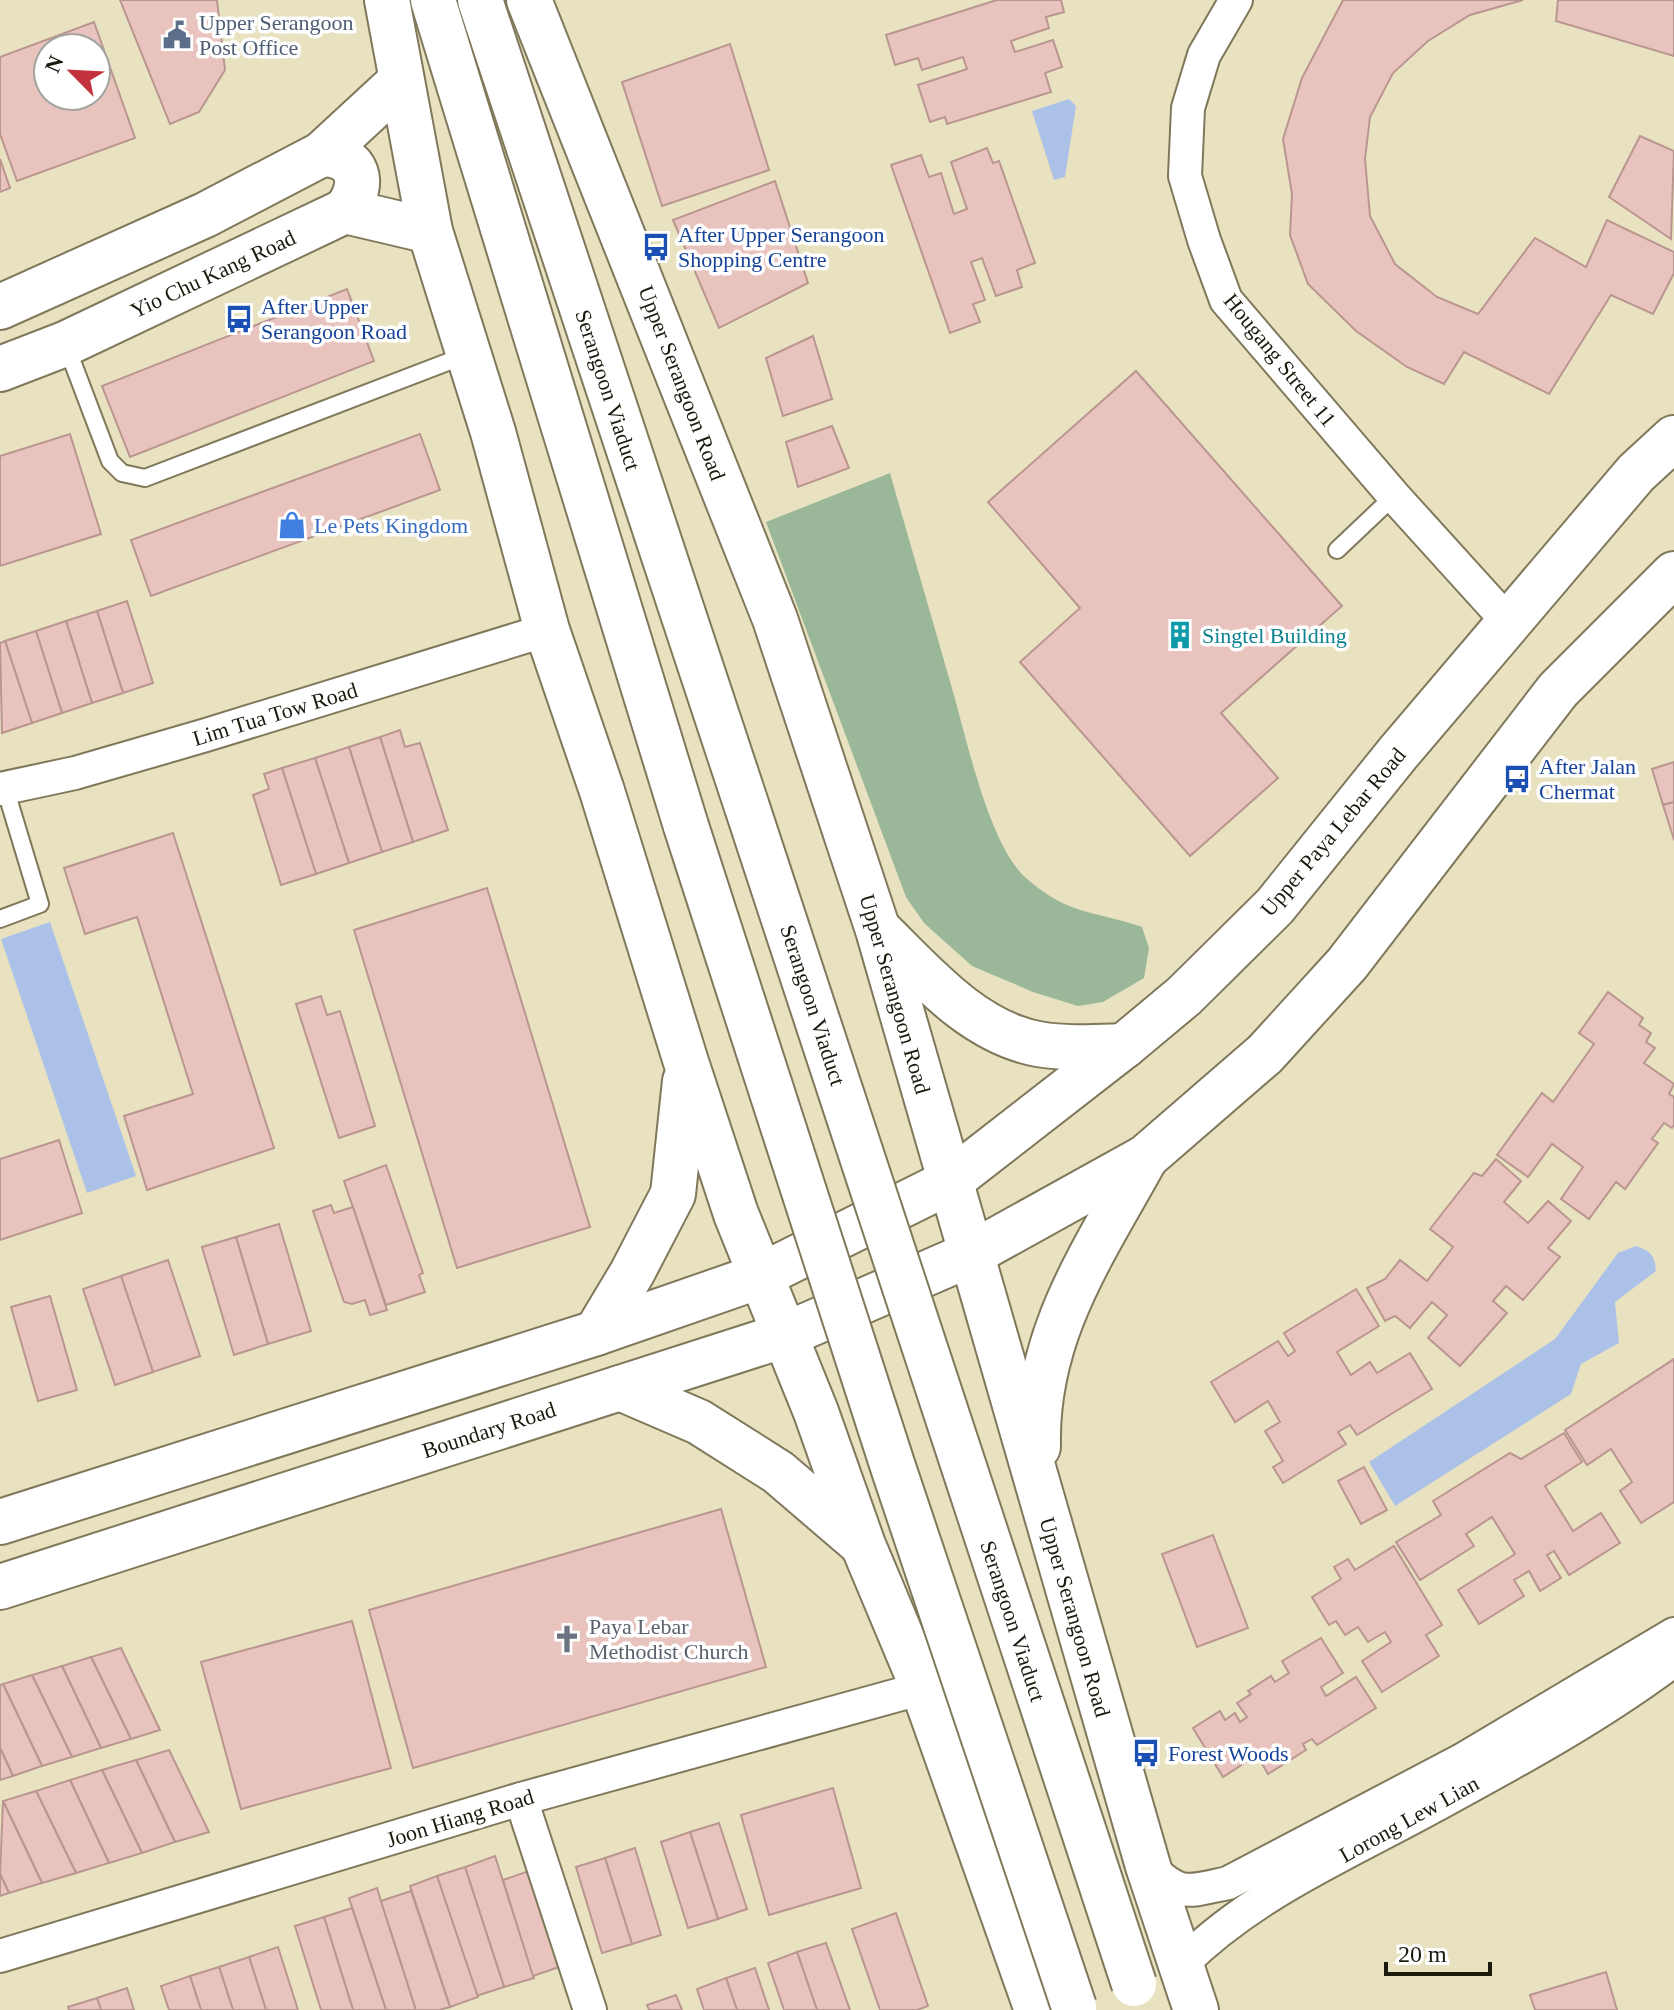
<svg xmlns="http://www.w3.org/2000/svg" width="1674" height="2010" font-family="'Times New Roman',serif">
  <style>
    .green { fill: #9ab799 }
    .water { fill: #acc1e7 }
    .building { fill: #e9c3bd; stroke: #ba9690; stroke-width: 2; fill-rule: evenodd }
    .lines { fill: none; stroke-linecap: round; stroke-linejoin: round }
    .service-casing { stroke: #7f785a; stroke-width: 20 }
    .minor-casing { stroke: #7f785a; stroke-width: 36 }
    .secondary-casing { stroke: #7f785a; stroke-width: 48 }
    .primary-casing { stroke: #7f785a; stroke-width: 48 }
    .service { stroke: #fff; stroke-width: 16 }
    .minor { stroke: #fff; stroke-width: 32 }
    .secondary { stroke: #fff; stroke-width: 44 }
    .primary { stroke: #fff; stroke-width: 44 }
    .primary-bridge-casing { stroke: #7f785a; stroke-width: 48; stroke-linecap: butt }
    .primary-bridge { stroke: #fff; stroke-width: 44 }
    .labels { text-anchor: middle; dominant-baseline: central; stroke-width: 7; stroke-linejoin: round; paint-order: stroke }
    .service-label { font-size: 22px; fill: #4e5e75; stroke: #fff; text-anchor: start }
    .transit-label { font-size: 22px; fill: #164399; stroke: #fff; text-anchor: start }
    .street-label { font-size: 22px; fill: #1c190d; stroke: #fff }
    .shop-label { font-size: 22px; fill: #366cbe; stroke: #fff; text-anchor: start }
    .culture-label { font-size: 22px; fill: #0d838f; stroke: #fff; text-anchor: start }
    .worship-label { font-size: 22px; fill: #5b616d; stroke: #fff; text-anchor: start }
  </style>
  <rect width="100%" height="100%" fill="#e9e2c1"/>
  <!-- green -->
  <path class="green" d="M 890,473 C 910,544 931,614 951,685 C 966,735 988,844 1026,878 C 1069,916 1093,910 1142,927 L 1149,948 L 1144,978 L 1103,1002 L 1078,1006 L 1033,992 L 972,966 L 924,923 L 906,897 L 766,522 Z"/>
  <!-- water -->
  <g class="water">
    <polygon points="1069,99 1076,106 1065,177 1054,180 1032,111"/>
    <polygon points="50,922 136,1176 87,1193 1,939"/>
    <path d="M 1636,1246 C 1651,1251 1655,1256 1656,1271 L 1615,1302 L 1619,1343 L 1581,1364 L 1571,1394 L 1395,1506 L 1369,1462 L 1555,1339 L 1618,1253 Z"/>
  </g>
  <!-- building -->
  <g class="building">
    <polygon points="120,0 217,0 225,70 199,112 170,124"/>
    <polygon points="997,0 1061,0 1064,12 1046,17 1049,28 1011,41 1015,52 1053,40 1062,67 1045,73 1051,92 947,124 945,117 930,122 918,85 967,69 963,57 922,70 918,58 895,65 886,35"/>
    <polygon points="1343,0 1523,0 1470,15 1428,41 1393,73 1370,117 1365,159 1370,216 1395,264 1437,297 1478,314 1535,238 1586,267 1607,220 1674,252 1674,273 1653,314 1611,295 1549,394 1464,352 1444,384 1407,367 1356,331 1308,284 1290,235 1292,194 1283,139 1302,78"/>
    <polygon points="1558,0 1674,0 1674,56 1556,21"/>
    <path d="M 94,22 L 135,138 L 17,181 L 0,134 L 0,57 ZM 48,48 L 96,48 L 96,96 L 48,96 Z"/>
    <polygon points="730,44 769,170 662,206 622,82"/>
    <polygon points="1640,136 1674,151 1671,239 1609,197"/>
    <polygon points="987,148 993,163 999,161 1035,263 1017,270 1022,287 996,296 982,258 971,262 985,300 973,304 980,322 950,333 891,165 921,155 929,177 941,173 954,214 967,209 951,162"/>
    <polygon points="0,159 10,188 0,192"/>
    <polygon points="775,181 808,283 719,328 673,220"/>
    <polygon points="347,289 374,361 130,457 102,386"/>
    <polygon points="813,336 832,399 783,416 766,358"/>
    <polygon points="1136,371 1342,606 1221,713 1278,778 1190,856 1020,662 1080,608 988,502"/>
    <polygon points="832,426 849,468 798,487 786,442"/>
    <polygon points="70,434 101,534 0,566 0,456"/>
    <polygon points="420,434 440,490 151,596 131,540"/>
    <polygon points="127,601 153,683 123,693 97,611"/>
    <polygon points="97,611 123,693 92,703 66,621"/>
    <polygon points="66,621 92,703 62,713 36,631"/>
    <polygon points="36,631 62,713 32,723 5,641"/>
    <polygon points="5,641 32,723 2,733 0,643"/>
    <polygon points="400,730 405,747 420,743 448,830 413,842 380,737"/>
    <polygon points="380,737 413,842 382,852 349,747"/>
    <polygon points="349,747 382,852 349,863 315,758"/>
    <polygon points="315,758 349,863 316,874 282,768"/>
    <polygon points="1674,762 1674,802 1663,805 1652,769"/>
    <polygon points="282,768 316,874 281,885 253,795 269,789 264,774"/>
    <polygon points="1674,802 1674,840 1663,805"/>
    <polygon points="173,833 274,1148 147,1190 124,1116 193,1094 137,917 85,934 64,868"/>
    <polygon points="487,888 590,1227 457,1268 354,930"/>
    <polygon points="1608,992 1643,1018 1639,1025 1651,1033 1646,1042 1655,1048 1644,1063 1674,1084 1669,1094 1674,1097 1674,1125 1672,1128 1664,1123 1652,1139 1658,1143 1625,1189 1616,1182 1589,1219 1561,1199 1583,1167 1552,1144 1528,1177 1497,1155 1542,1093 1553,1102 1594,1044 1579,1033"/>
    <polygon points="321,996 327,1015 340,1011 375,1126 339,1138 296,1004"/>
    <polygon points="59,1140 82,1213 0,1240 0,1159"/>
    <polygon points="1496,1159 1521,1181 1504,1202 1528,1223 1548,1201 1571,1221 1548,1248 1560,1257 1523,1300 1506,1286 1493,1301 1507,1313 1460,1366 1428,1338 1447,1315 1432,1302 1410,1328 1395,1316 1385,1321 1367,1288 1385,1279 1400,1260 1427,1281 1453,1247 1430,1229 1474,1173 1482,1176"/>
    <polygon points="386,1165 423,1273 419,1275 425,1292 386,1305 344,1181"/>
    <polygon points="331,1205 334,1213 353,1207 387,1310 370,1315 365,1300 352,1304 344,1302 313,1211"/>
    <polygon points="279,1224 311,1331 268,1344 236,1237"/>
    <polygon points="236,1237 268,1344 234,1355 202,1247"/>
    <polygon points="168,1260 200,1356 153,1372 121,1276"/>
    <polygon points="121,1276 153,1372 115,1385 83,1289"/>
    <polygon points="1356,1289 1379,1326 1337,1352 1351,1375 1370,1362 1377,1373 1410,1353 1432,1389 1357,1435 1350,1425 1338,1432 1346,1444 1283,1483 1273,1467 1283,1461 1265,1431 1280,1422 1268,1401 1235,1422 1211,1382 1278,1341 1288,1356 1295,1351 1284,1333"/>
    <polygon points="50,1296 77,1390 38,1401 11,1307"/>
    <polygon points="1674,1359 1674,1502 1641,1523 1620,1491 1632,1482 1611,1449 1587,1465 1565,1430"/>
    <polygon points="1564,1433 1582,1462 1545,1486 1573,1531 1601,1513 1620,1543 1569,1575 1554,1551 1547,1555 1561,1578 1540,1591 1529,1571 1514,1580 1524,1596 1479,1624 1458,1590 1515,1554 1492,1517 1466,1534 1474,1546 1420,1580 1396,1542 1441,1515 1433,1501 1510,1453 1521,1459"/>
    <polygon points="1364,1467 1387,1510 1361,1524 1338,1481"/>
    <polygon points="721,1509 766,1667 413,1768 369,1610"/>
    <polygon points="1213,1535 1248,1628 1197,1647 1162,1554"/>
    <polygon points="1394,1546 1442,1625 1426,1635 1439,1656 1382,1692 1362,1661 1391,1642 1385,1632 1368,1642 1358,1627 1345,1635 1336,1621 1329,1625 1312,1597 1341,1579 1334,1567 1348,1559 1355,1570"/>
    <polygon points="352,1621 391,1768 241,1809 201,1662"/>
    <polygon points="1321,1638 1343,1673 1321,1687 1326,1696 1356,1677 1376,1708 1317,1745 1312,1739 1303,1744 1306,1750 1268,1774 1257,1755 1223,1777 1193,1728 1220,1711 1225,1720 1235,1713 1240,1722 1247,1717 1237,1703 1251,1694 1248,1691 1271,1676 1275,1682 1289,1673 1282,1661"/>
    <polygon points="121,1648 160,1730 131,1739 91,1657"/>
    <polygon points="91,1657 131,1739 101,1748 62,1666"/>
    <polygon points="62,1666 101,1748 72,1757 32,1675"/>
    <polygon points="32,1675 72,1757 42,1766 3,1684"/>
    <polygon points="3,1684 42,1766 13,1776 0,1748 0,1685"/>
    <polygon points="0,1748 13,1776 0,1780"/>
    <polygon points="169,1750 209,1832 175,1842 136,1760"/>
    <polygon points="136,1760 175,1842 142,1853 102,1770"/>
    <polygon points="102,1770 142,1853 109,1863 70,1780"/>
    <polygon points="70,1780 109,1863 76,1873 36,1791"/>
    <polygon points="833,1788 861,1888 769,1915 741,1815"/>
    <polygon points="36,1791 76,1873 42,1883 3,1801"/>
    <polygon points="3,1801 42,1883 9,1893 0,1874"/>
    <polygon points="719,1823 747,1909 718,1919 690,1832"/>
    <polygon points="690,1832 718,1919 688,1928 661,1842"/>
    <polygon points="635,1848 661,1935 632,1944 605,1858"/>
    <polygon points="495,1856 534,1978 504,1987 465,1867"/>
    <polygon points="605,1858 632,1944 602,1953 576,1867"/>
    <polygon points="465,1867 504,1987 476,1996 437,1876"/>
    <polygon points="529,1871 559,1967 533,1976 503,1880"/>
    <polygon points="0,1874 9,1893 0,1896"/>
    <polygon points="437,1876 478,1997 450,2007 410,1886"/>
    <polygon points="377,1888 381,1901 416,2010 386,2010 349,1898"/>
    <polygon points="411,1891 450,2007 439,2010 416,2010 381,1901"/>
    <polygon points="352,1908 386,2010 353,2010 324,1917"/>
    <polygon points="896,1913 928,2006 917,2010 880,2010 852,1929"/>
    <polygon points="324,1917 353,2010 321,2010 295,1926"/>
    <polygon points="826,1943 850,2010 817,2010 797,1952"/>
    <polygon points="278,1947 298,2010 266,2010 249,1957"/>
    <polygon points="797,1952 817,2010 784,2010 768,1963"/>
    <polygon points="249,1957 266,2010 233,2010 219,1967"/>
    <polygon points="219,1967 233,2010 201,2010 190,1976"/>
    <polygon points="755,1968 769,2010 737,2010 726,1978"/>
    <polygon points="1606,1972 1617,2010 1535,2010 1530,1995"/>
    <polygon points="190,1976 201,2010 169,2010 161,1986"/>
    <polygon points="726,1978 737,2010 704,2010 697,1989"/>
    <polygon points="127,1988 134,2010 101,2010 97,1998"/>
    <polygon points="676,1995 682,2010 649,2010 647,2005"/>
    <polygon points="97,1998 101,2010 69,2010 68,2007"/>
  </g>
  <g class="lines">
    <defs>
      <g id="service">
        <polyline points="66,345 110,461 122,473 145,478 466,355"/>
        <polyline points="1337,550 1394,496"/>
        <polyline points="0,919 40,904 5,788"/>
      </g>
      <g id="minor">
        <polyline points="1236,0 1204,55 1188,108 1185,176 1204,240 1226,300 1394,496 1510,624"/>
        <polyline points="0,789 75,773 206,735 547,630"/>
        <polyline points="521,1799 590,2010"/>
        <path d="M 1148,1866 C 1180,1897 1186,1892 1228,1883 L 1462,1760 L 1674,1634"/>
        <polyline points="0,1956 521,1799 923,1688"/>
        <path d="M 1182,1964 C 1253,1893 1347,1854 1434,1806 C 1515,1762 1600,1716 1674,1660"/>
      </g>
      <g id="secondary">
        <path d="M 322,154 C 359,155 367,184 345,211"/>
        <polyline points="0,307 205,215 322,154 401,81"/>
        <polyline points="0,369 65,344 345,211 430,231"/>
      </g>
      <g id="primary">
        <polyline points="387,0 430,231 493,432 547,630 602,791 686,1062 736,1214 816,1412 863,1545 923,1688 1037,2010"/>
        <polyline points="433,0 686,826"/>
        <polyline points="480,0 747,807"/>
        <polyline points="529,0 775,619 878,930 1148,1866 1196,2010"/>
        <path d="M 880,931 C 925,975 973,1032 1038,1044 C 1067,1049 1095,1047 1124,1046"/>
        <polyline points="596,1333 632,1273 673,1194 685,1081"/>
        <polyline points="620,1388 699,1422 778,1472 862,1544"/>
        <path d="M 1038,1447 C 1035,1334 1094,1252 1146,1157"/>
        <polyline points="0,1522 596,1333 760,1276 949,1182 1124,1046 1184,996 1275,906 1398,753 1636,473 1674,438"/>
        <polyline points="0,1587 785,1335 971,1254 1146,1157 1265,1054 1347,964 1558,690 1674,574"/>
      </g>
    </defs>
    <!-- service casing -->
    <use href="#service" class="service-casing"/>
    <!-- minor casing -->
    <use href="#minor" class="minor-casing"/>
    <!-- secondary casing -->
    <use href="#secondary" class="secondary-casing"/>
    <!-- primary casing -->
    <use href="#primary" class="primary-casing"/>
    <!-- service -->
    <use href="#service" class="service"/>
    <!-- minor -->
    <use href="#minor" class="minor"/>
    <!-- secondary -->
    <use href="#secondary" class="secondary"/>
    <!-- primary -->
    <use href="#primary" class="primary"/>
    <defs>
      <g id="primary-bridge">
        <polyline points="747,807 1134,1984"/>
        <polyline points="686,826 893,1467 1074,2007"/>
      </g>
    </defs>
    <!-- primary-bridge casing -->
    <use href="#primary-bridge" class="primary-bridge-casing"/>
    <!-- primary-bridge -->
    <use href="#primary-bridge" class="primary-bridge"/>
  </g>
  <!-- icons -->
  <defs>
    <symbol id="civic-bare" viewBox="-9 -9 18 18"><path d="M-.6-6.5H3V-4.5H.6V-3L4-1V1h2V6H-6V1h2V-1L-.6-3ZM-1.2 2.5V6h2.4V2.5Z" fill="#5c6f8a" stroke="#fff" stroke-width="2.5" paint-order="stroke"/></symbol>
    <symbol id="bus-bare" viewBox="-9 -9 18 18"><path d="M-5-6H5V4H4V6H2V4H-2V6H-4V4H-5ZM-3.5-4V0h7V-4ZM-3.5 1.2v1.5H-2V1.2ZM2 1.2v1.5H3.5V1.2Z" fill="#1a4fb4" stroke="#fff" stroke-width="2.5" paint-order="stroke"/></symbol>
    <symbol id="shop-bare" viewBox="-9 -9 18 18"><path d="M-5-2.5h2.3a2.7 3.5 0 0 1 5.4 0H5L5.5 6h-11ZM-1.5-2.5h3a1.5 2.3 0 0 0-3 0Z" fill="#3f7fe0" stroke="#fff" stroke-width="2.5" paint-order="stroke"/></symbol>
    <symbol id="building-bare" viewBox="-9 -9 18 18"><path d="M-4-6H4V6H1V3H-1V6H-4ZM-2.5-4.3h1.7v1.8h-1.7ZM.8-4.3h1.7v1.8H.8ZM-2.5-1h1.7V.8h-1.7ZM.8-1h1.7V.8H.8Z" fill="#0f9aa8" stroke="#fff" stroke-width="2.5" paint-order="stroke"/></symbol>
    <symbol id="church-bare" viewBox="-9 -9 18 18"><path d="M-1.2-6h2.4v3.5h3.3v2.4h-3.3V6h-2.4V-.1h-3.3v-2.4h3.3Z" fill="#6b7280" stroke="#fff" stroke-width="2.5" paint-order="stroke"/></symbol>
  </defs>
  <g fill-rule="evenodd">
    <use href="#civic-bare" x="157" y="15" width="40" height="40"/>
    <use href="#bus-bare" x="636" y="227" width="40" height="40"/>
    <use href="#bus-bare" x="219" y="299" width="40" height="40"/>
    <use href="#shop-bare" x="272" y="505" width="40" height="40"/>
    <use href="#building-bare" x="1160" y="615" width="40" height="40"/>
    <use href="#bus-bare" x="1497" y="759" width="40" height="40"/>
    <use href="#church-bare" x="547" y="1619" width="40" height="40"/>
    <use href="#bus-bare" x="1126" y="1733" width="40" height="40"/>
  </g>
  <g class="labels">
    <!-- service labels -->
    <g class="service-label">
      <text x="199" y="22">Upper Serangoon<tspan x="199" dy="25">Post Office</tspan></text>
    </g>
    <!-- transit labels -->
    <g class="transit-label">
      <text x="678" y="234">After Upper Serangoon<tspan x="678" dy="25">Shopping Centre</tspan></text>
      <text x="261" y="306">After Upper<tspan x="261" dy="25">Serangoon Road</tspan></text>
      <text x="1539" y="766">After Jalan<tspan x="1539" dy="25">Chermat</tspan></text>
      <text x="1168" y="1753">Forest Woods</text>
    </g>
    <!-- street labels -->
    <g class="street-label">
      <text transform="translate(213 274) rotate(-25)">Yio Chu Kang Road</text>
      <text transform="translate(1280 360) rotate(51)">Hougang Street 11</text>
      <text transform="translate(682 383) rotate(69)">Upper Serangoon Road</text>
      <text transform="translate(608 390) rotate(72)">Serangoon Viaduct</text>
      <text transform="translate(275 714) rotate(-17)">Lim Tua Tow Road</text>
      <text transform="translate(1333 832) rotate(-50)">Upper Paya Lebar Road</text>
      <text transform="translate(895 994) rotate(74)">Upper Serangoon Road</text>
      <text transform="translate(813 1005) rotate(72)">Serangoon Viaduct</text>
      <text transform="translate(489 1430) rotate(-18)">Boundary Road</text>
      <text transform="translate(1075 1617) rotate(74)">Upper Serangoon Road</text>
      <text transform="translate(1013 1621) rotate(72)">Serangoon Viaduct</text>
      <text transform="translate(460 1818) rotate(-17)">Joon Hiang Road</text>
      <text transform="translate(1409 1819) rotate(-29)">Lorong Lew Lian</text>
    </g>
    <!-- shop labels -->
    <g class="shop-label">
      <text x="314" y="525">Le Pets Kingdom</text>
    </g>
    <!-- culture labels -->
    <g class="culture-label">
      <text x="1202" y="635">Singtel Building</text>
    </g>
    <!-- worship labels -->
    <g class="worship-label">
      <text x="589" y="1626">Paya Lebar<tspan x="589" dy="25">Methodist Church</tspan></text>
    </g>
  </g>
  <!-- north arrow -->
  <g transform="translate(72 72) rotate(294)"><circle r="38" fill="#ffffff" stroke="#a4a39e" stroke-width="2"/>
  <path d="M0-6L14 30L0 20L-14 30Z" fill="#c2323c"/>
  <text y="-12" font-size="22" font-weight="bold" text-anchor="middle" fill="#1c190d">N</text>
  </g>
  <!-- scale -->
  <path d="M1386 1962v12h104v-12" fill="none" stroke="#1c190d" stroke-width="4"/>
  <text x="1398" y="1962" font-size="24" fill="#1c190d" stroke="#ffffff" stroke-width="6" paint-order="stroke">20 m</text>
</svg>
